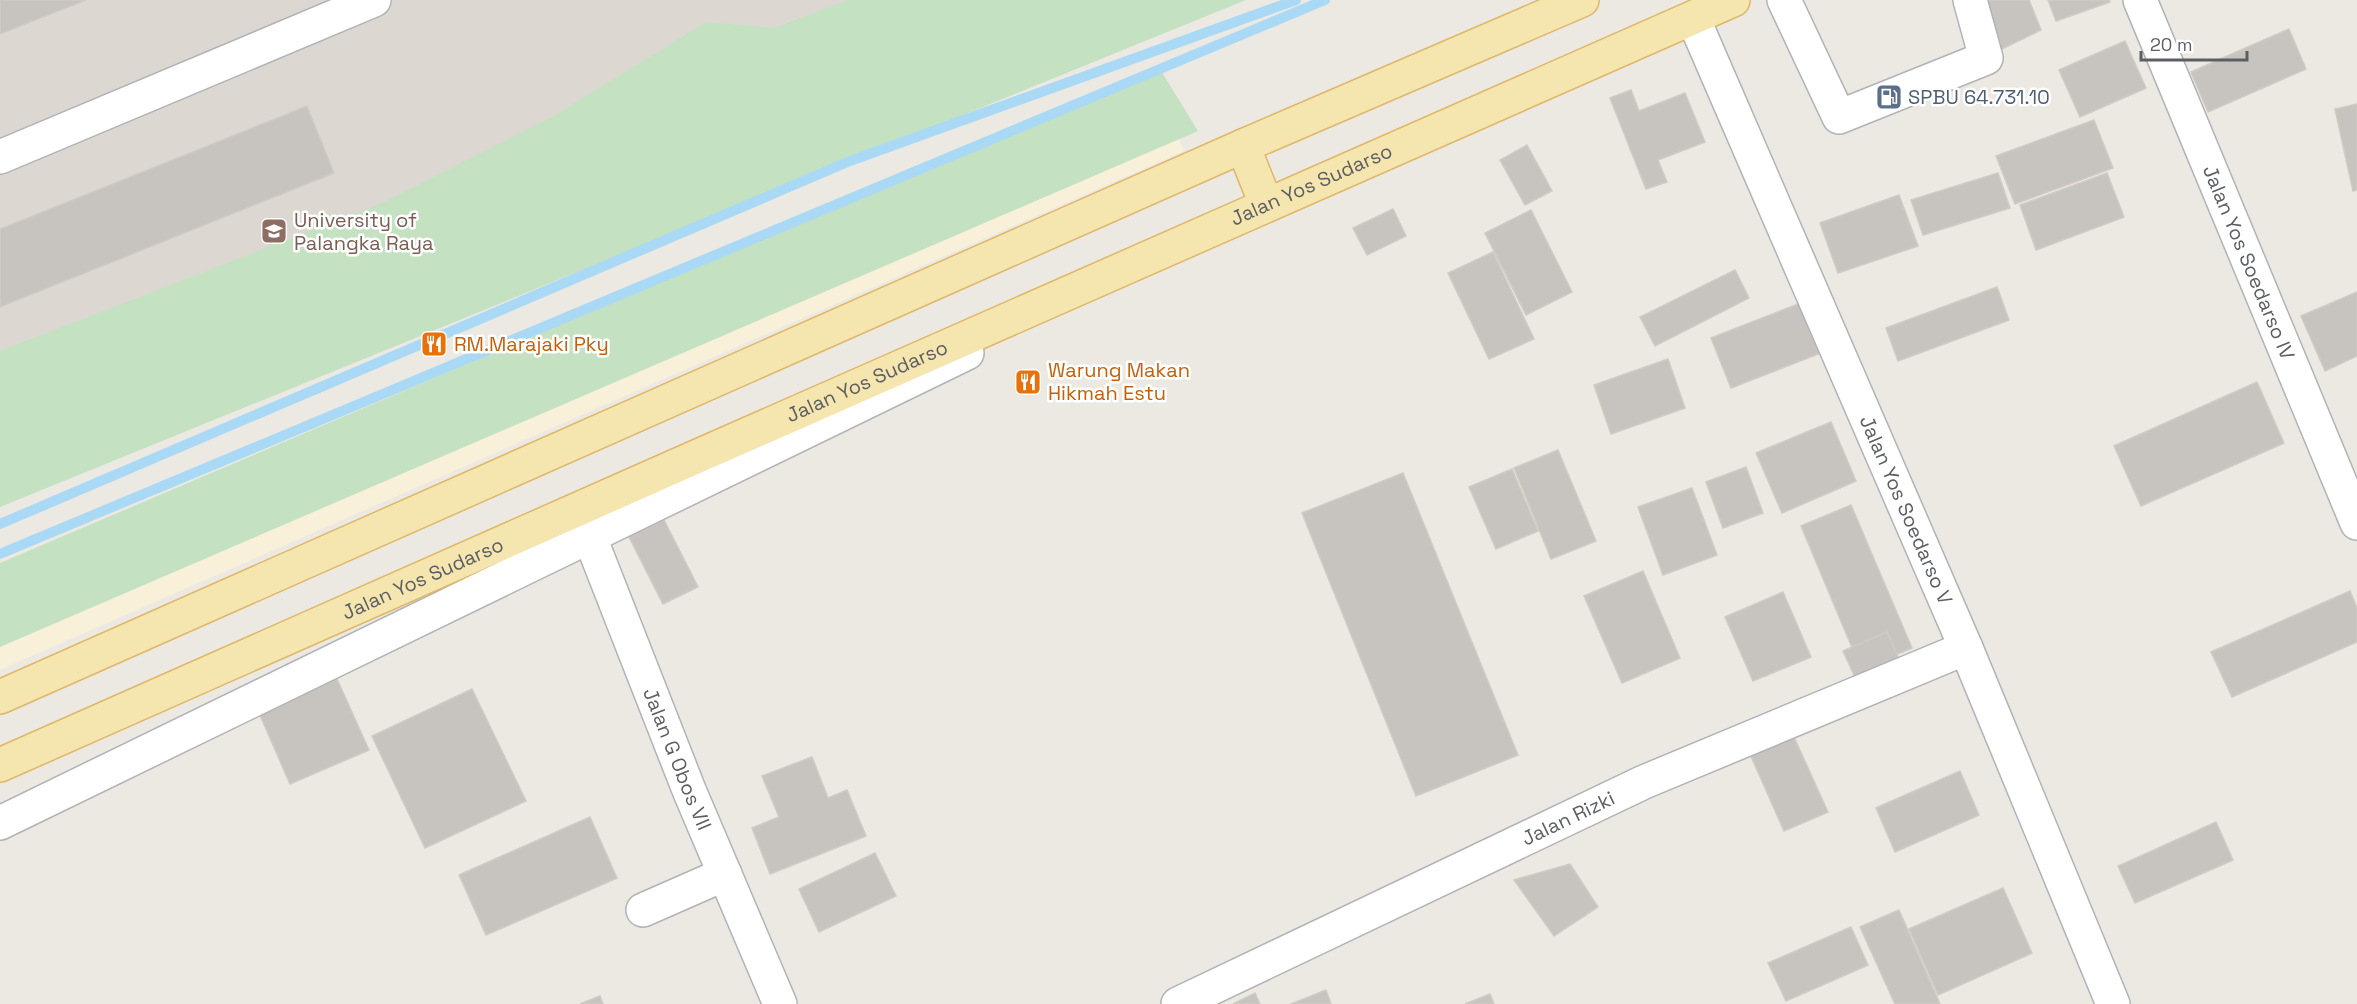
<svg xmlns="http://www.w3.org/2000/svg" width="2357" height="1004" font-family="'Space Grotesk',sans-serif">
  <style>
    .commercial { fill: #f9f0da }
    .education { fill: #dcd8d1 }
    .green { fill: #c4e1c2 }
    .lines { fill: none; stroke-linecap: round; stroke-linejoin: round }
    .stream { stroke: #aad9f5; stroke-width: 10 }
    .building { fill: #c7c4c0; stroke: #d0cbc2; stroke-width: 1.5 }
    .minor-casing { stroke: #b0b3b7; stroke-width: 36 }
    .major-casing { stroke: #e0b768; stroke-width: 36 }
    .minor { stroke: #fff; stroke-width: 33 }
    .major { stroke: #f5e5af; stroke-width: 33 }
    .labels { text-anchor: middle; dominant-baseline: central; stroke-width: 5; stroke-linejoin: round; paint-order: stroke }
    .service-label { font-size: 20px; fill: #4e5e75; stroke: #fff; text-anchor: start }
    .street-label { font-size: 20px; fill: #5b5e62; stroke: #fff }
    .education-label { font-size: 20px; fill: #785e54; stroke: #fff; text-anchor: start }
    .food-label { font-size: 20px; fill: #c56008; stroke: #fff; text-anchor: start }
  </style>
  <rect width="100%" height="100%" fill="#ece9e3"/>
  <!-- commercial -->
  <polygon class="commercial" points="1152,76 1184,151 0,670 0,564"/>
  <!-- education -->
  <polygon class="education" points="0,0 1096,0 0,462"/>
  <!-- green -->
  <g class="green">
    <polygon points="848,0 1246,0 0,507 0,351 382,203 552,117 706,22 774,28"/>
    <polygon points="1160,69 1198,131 0,647 0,563"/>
  </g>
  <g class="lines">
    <!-- stream -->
    <g class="stream">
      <polyline points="0,524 850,161 1296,0"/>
      <polyline points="0,554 1325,0"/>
    </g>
  </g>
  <!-- building -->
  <g class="building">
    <polygon points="0,0 86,0 0,34"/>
    <polygon points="1985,0 2029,0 2041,30 1994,53"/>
    <polygon points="2048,0 2109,0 2110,2 2056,21"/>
    <polygon points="2289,29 2306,69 2208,112 2191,72"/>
    <polygon points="2125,41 2146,88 2080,117 2059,70"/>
    <polygon points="1631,90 1639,111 1685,93 1705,142 1658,160 1667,182 1646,189 1610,98"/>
    <polygon points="2357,104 2357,190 2353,191 2335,109"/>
    <polygon points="307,106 334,173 0,307 0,229"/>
    <polygon points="2094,120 2113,168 2015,204 1996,156"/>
    <polygon points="1527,145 1552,191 1525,205 1500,160"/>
    <polygon points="1998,173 2010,208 1923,235 1911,200"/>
    <polygon points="2107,173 2124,217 2036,250 2020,205"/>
    <polygon points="1899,195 1918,246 1838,273 1820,223"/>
    <polygon points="1393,209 1406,236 1367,255 1353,228"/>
    <polygon points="1531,210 1572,292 1526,315 1485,233"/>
    <polygon points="1493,252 1534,339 1489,359 1448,273"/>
    <polygon points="1735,270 1749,298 1655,346 1640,317"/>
    <polygon points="1997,287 2009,320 1898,361 1886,328"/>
    <polygon points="2357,292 2357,356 2325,371 2301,316"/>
    <polygon points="1803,302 1823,352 1731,388 1711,338"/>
    <polygon points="1668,359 1685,408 1611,434 1594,385"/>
    <polygon points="2257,382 2284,443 2141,506 2114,446"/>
    <polygon points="1831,422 1856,481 1782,513 1756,453"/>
    <polygon points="1558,450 1596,541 1551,559 1514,468"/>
    <polygon points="1746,467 1763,513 1723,528 1706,482"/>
    <polygon points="1512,469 1538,531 1496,549 1469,487"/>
    <polygon points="1403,473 1518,755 1416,796 1302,513"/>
    <polygon points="1692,488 1717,555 1663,575 1638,507"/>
    <polygon points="1851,505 1912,648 1861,669 1801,526"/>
    <polygon points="664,520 698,587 663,604 629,537"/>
    <polygon points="1643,571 1680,658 1622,683 1584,596"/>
    <polygon points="2350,591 2357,608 2357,642 2232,697 2211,652"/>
    <polygon points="1783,592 1811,657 1753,681 1725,617"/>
    <polygon points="1887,632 1902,666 1858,684 1843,651"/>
    <polygon points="337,679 369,750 290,784 259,713"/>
    <polygon points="472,689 526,801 425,848 372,736"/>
    <polygon points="1789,726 1828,812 1784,831 1746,745"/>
    <polygon points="812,757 828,798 847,790 866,836 770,874 752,828 779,817 762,776"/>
    <polygon points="1960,771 1979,815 1895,852 1876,808"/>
    <polygon points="590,817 617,878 486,935 459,875"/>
    <polygon points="2216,822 2233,860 2135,903 2118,866"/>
    <polygon points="875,853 896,896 819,932 799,889"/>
    <polygon points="1570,864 1598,907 1554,936 1514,880"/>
    <polygon points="2003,888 2032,953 1938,995 1909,929"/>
    <polygon points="1899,910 1940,1004 1895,1004 1860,927"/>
    <polygon points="1851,927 1868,965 1786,1001 1768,963"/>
    <polygon points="1326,990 1331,1004 1291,1004"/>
    <polygon points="1255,993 1260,1004 1233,1004"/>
    <polygon points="1490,994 1494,1004 1465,1004"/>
    <polygon points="600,996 603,1004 580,1004"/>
  </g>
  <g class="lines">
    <defs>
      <g id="minor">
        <polyline points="1784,0 1839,117 1986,58 1970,0"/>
        <path id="s1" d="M 2140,0 L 2357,523"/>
        <path id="s2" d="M 1693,18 L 1966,648 L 2113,1004"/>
        <polyline points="0,157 374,0"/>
        <path id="s3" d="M 582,517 L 689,790 L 780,1004"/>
        <polyline points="0,823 967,353"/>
        <polyline points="643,910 725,874"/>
        <path id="s4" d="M 1178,1004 L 1644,782 L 1966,648"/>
      </g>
      <g id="major">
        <polyline points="1243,146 1266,204"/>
        <polyline points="0,697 1243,146 1582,0"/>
        <path id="s5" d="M 0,765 C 578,511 1154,251 1733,0"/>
      </g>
    </defs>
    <!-- minor casing -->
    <use href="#minor" class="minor-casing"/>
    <!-- major casing -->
    <use href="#major" class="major-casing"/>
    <!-- minor -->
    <use href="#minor" class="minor"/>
    <!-- major -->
    <use href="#major" class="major"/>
  </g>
  <!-- icons -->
  <defs>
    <symbol id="fuel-square" viewBox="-11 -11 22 22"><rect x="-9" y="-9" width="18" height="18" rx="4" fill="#5c6f8a" stroke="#fff"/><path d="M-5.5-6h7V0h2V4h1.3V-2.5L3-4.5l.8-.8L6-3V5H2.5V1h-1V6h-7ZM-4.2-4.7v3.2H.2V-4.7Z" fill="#fff"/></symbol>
    <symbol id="university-square" viewBox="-11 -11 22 22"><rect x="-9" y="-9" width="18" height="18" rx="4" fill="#8d6e63" stroke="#fff"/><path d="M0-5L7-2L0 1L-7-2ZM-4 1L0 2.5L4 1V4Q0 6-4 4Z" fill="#fff"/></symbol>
    <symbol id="restaurant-square" viewBox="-11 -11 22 22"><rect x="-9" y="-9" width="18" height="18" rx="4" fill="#e8710a" stroke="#fff"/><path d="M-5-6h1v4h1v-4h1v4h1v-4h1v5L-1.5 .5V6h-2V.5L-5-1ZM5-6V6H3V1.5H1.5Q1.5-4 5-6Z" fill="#fff"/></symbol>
  </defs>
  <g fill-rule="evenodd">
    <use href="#fuel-square" x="1874" y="82" width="30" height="30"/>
    <use href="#university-square" x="259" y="216" width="30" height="30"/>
    <use href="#restaurant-square" x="419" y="329" width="30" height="30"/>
    <use href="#restaurant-square" x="1013" y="367" width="30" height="30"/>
  </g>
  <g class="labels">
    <!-- service labels -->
    <g class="service-label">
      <text x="1908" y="97">SPBU 64.731.10</text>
    </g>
    <!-- street labels -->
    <g class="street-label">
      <text stroke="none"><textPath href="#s5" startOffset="1434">Jalan Yos Sudarso</textPath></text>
      <text stroke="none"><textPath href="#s1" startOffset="284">Jalan Yos Soedarso IV</textPath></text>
      <text stroke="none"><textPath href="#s5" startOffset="948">Jalan Yos Sudarso</textPath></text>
      <text stroke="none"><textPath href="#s2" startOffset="536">Jalan Yos Soedarso V</textPath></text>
      <text stroke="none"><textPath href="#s5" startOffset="462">Jalan Yos Sudarso</textPath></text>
      <text stroke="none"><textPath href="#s3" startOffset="260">Jalan G Obos VII</textPath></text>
      <text stroke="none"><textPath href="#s4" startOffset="432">Jalan Rizki</textPath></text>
    </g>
    <!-- education labels -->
    <g class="education-label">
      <text x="294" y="220">University of<tspan x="294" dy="23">Palangka Raya</tspan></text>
    </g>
    <!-- food labels -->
    <g class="food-label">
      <text x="454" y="344">RM.Marajaki Pky</text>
      <text x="1048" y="370">Warung Makan<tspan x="1048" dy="23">Hikmah Estu</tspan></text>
    </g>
  </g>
  <!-- scale -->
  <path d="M2141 51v9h106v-9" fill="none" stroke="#5b5e62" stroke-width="3"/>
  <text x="2150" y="51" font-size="18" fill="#5b5e62" stroke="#ffffff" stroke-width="4.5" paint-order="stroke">20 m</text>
</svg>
